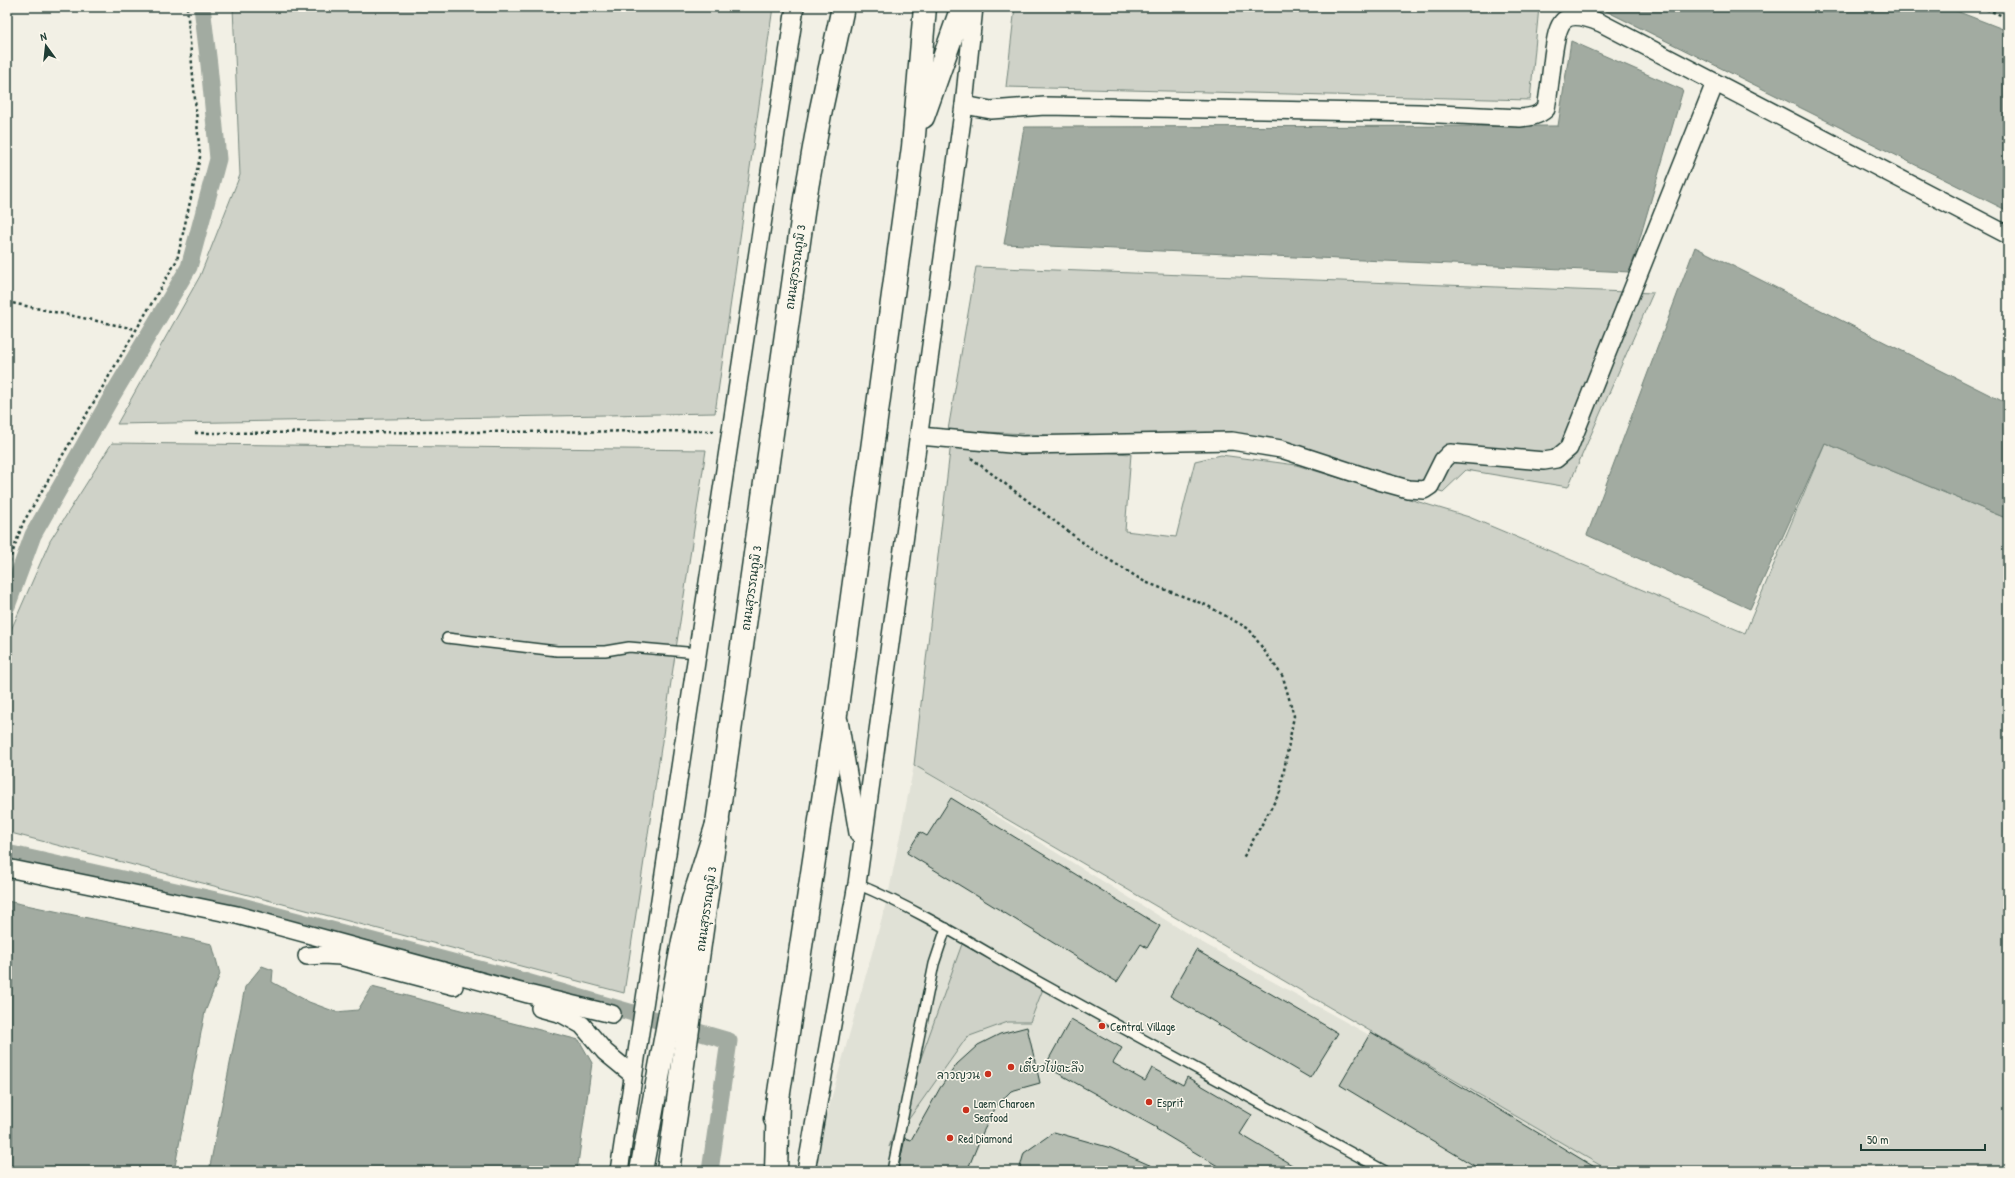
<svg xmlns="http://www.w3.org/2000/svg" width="2015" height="1178" font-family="'Patrick Hand','Playpen Sans Thai',sans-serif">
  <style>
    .built { fill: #e0e1d6 }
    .green { fill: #cfd2c8; stroke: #77887e }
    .water { fill: #a2aba1; stroke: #6e7f75 }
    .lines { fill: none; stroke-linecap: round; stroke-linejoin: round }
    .canal { stroke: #a2aba1; stroke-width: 17 }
    .building { fill: #b7beb3; stroke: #1f3d34 }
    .lane-casing { stroke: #1f3d34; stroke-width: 12 }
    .street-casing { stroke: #1f3d34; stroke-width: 20 }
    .secondary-casing { stroke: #1f3d34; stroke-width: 25 }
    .highway-casing { stroke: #1f3d34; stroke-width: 25 }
    .path { stroke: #1f3d34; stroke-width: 2.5; stroke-dasharray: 3 3; stroke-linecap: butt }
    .lane { stroke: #fbf7ec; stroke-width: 9 }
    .street { stroke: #fbf7ec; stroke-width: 17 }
    .secondary { stroke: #fbf7ec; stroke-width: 22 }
    .highway { stroke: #fbf7ec; stroke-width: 22 }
    .poi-dot { fill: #c8321e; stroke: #fbf7ec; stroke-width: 1.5 }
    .labels { text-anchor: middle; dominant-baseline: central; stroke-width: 3; stroke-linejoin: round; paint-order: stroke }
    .street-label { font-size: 12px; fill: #1f3d34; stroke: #fbf7ec }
    .poi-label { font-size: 12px; fill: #1f3d34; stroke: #fbf7ec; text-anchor: start }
  </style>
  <rect width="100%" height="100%" fill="#f2f0e5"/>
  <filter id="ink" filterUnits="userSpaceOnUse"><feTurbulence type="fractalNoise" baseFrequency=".025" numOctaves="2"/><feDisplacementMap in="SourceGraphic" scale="8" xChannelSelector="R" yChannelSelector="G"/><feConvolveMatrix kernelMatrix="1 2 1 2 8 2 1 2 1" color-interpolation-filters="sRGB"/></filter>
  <g filter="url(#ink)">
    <!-- built -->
    <polygon class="built" points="914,765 1203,943 1503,1109 1609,1171 811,1171 888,896"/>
    <!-- green -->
    <g class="green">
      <polygon points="233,7 773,7 715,413 117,424 200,276 240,175"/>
      <polygon points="1015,7 1539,7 1530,100 1006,87"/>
      <polygon points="976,267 1653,293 1568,487 1466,470 1443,492 1299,448 948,430"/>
      <polygon points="951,442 1131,454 1125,531 1176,537 1195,461 1221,455 1296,465 1469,517 1745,633 1825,443 2008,519 2008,1171 1610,1171 914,765"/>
      <polygon points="112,443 706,450 624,993 7,832 7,639 50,541"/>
      <polygon points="962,944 1043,989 1030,1022 1008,1022 967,1037 889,1147"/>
    </g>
    <!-- water -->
    <g class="water">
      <polygon points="1598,7 1946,7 2008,31 2008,211"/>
      <polygon points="1571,41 1683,90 1630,272 1004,244 1024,127 1558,126"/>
      <polygon points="1695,247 2008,404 2008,519 1825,443 1750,609 1587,535"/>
      <polygon points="7,901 212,944 220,974 205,1012 174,1171 7,1171"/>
      <polygon points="262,966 273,970 272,982 309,1002 336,1012 358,1010 372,987 579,1040 592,1063 577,1171 209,1171 245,987"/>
    </g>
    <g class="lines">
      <!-- canal -->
      <g class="canal">
        <polyline points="7,606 33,535 112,396 189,267 218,159 209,65 202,7"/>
        <polyline points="7,853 238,905 513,978 729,1041 710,1171"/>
      </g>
    </g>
    <!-- building -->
    <g class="building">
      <polygon points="951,798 1160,926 1147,948 1141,944 1117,982 907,853 920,832 927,836"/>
      <polygon points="1196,950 1338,1033 1310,1078 1170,996"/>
      <polygon points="1071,1019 1122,1048 1113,1063 1145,1081 1152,1068 1183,1085 1187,1077 1252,1115 1240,1134 1302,1171 1226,1171 1156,1129 1157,1128 1045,1066"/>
      <polygon points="1027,1027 1040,1083 1011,1091 997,1105 983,1132 967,1171 898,1171 905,1138 911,1140 940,1088 957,1064 978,1045 1000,1034"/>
      <polygon points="1371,1032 1601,1171 1483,1171 1340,1085"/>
      <polygon points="1054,1132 1111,1148 1163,1171 1019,1171 1024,1153"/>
    </g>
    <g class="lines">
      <defs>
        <g id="lane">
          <polyline points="447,638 557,651 605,651 629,647 698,653"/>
          <path d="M 857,884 C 924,912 985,952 1048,987 C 1160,1049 1272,1110 1385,1171"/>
          <polyline points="892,1171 934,964 946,928"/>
        </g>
        <g id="street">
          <path d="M 964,105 L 991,110 L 1045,106 L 1419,113 L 1520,118 C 1530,117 1538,116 1546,109 C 1549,92 1551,74 1553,56 C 1558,21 1561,7 1601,23 L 2008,235"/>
          <polyline points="919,436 1022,445 1232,441 1281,449 1379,481 1408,489 1424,490 1430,486 1443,460 1450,453 1544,461 1556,459 1569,448 1715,83"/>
          <polyline points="839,721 858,833"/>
          <polyline points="7,868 237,915 528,994 612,1014"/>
          <polyline points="307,956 323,955 340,956 454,986"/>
          <polyline points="540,1008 562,1014 582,1025 605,1052 633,1075"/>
          <polyline points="619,1171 795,7"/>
          <polyline points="806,1171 857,884 964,105 974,7"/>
        </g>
        <g id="secondary">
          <polyline points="923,117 962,7"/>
          <polyline points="775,1119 837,707 913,147 925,7"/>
          <polyline points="668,1171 805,199 820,114 843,7"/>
        </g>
        <g id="highway">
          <polyline points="641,1171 683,941 693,900 718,821"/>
          <polyline points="776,1171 778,1100"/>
        </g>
      </defs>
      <!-- lane casing -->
      <use href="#lane" class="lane-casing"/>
      <!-- street casing -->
      <use href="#street" class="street-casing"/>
      <!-- secondary casing -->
      <use href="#secondary" class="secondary-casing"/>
      <!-- highway casing -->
      <use href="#highway" class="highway-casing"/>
      <!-- path -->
      <g class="path">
        <polyline points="1981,7 2008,18"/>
        <polyline points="7,302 135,329"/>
        <polyline points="195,433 715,431"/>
        <polyline points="971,458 1090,548 1145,582 1206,605 1249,629 1283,677 1294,716 1280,792 1243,858"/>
        <polyline points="7,568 23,523 177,260 200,157 187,7"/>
      </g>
      <!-- lane -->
      <use href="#lane" class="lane"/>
      <!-- street -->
      <use href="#street" class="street"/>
      <!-- secondary -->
      <use href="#secondary" class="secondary"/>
      <!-- highway -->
      <use href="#highway" class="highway"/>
    </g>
  </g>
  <!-- markers -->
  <g class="poi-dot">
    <circle cx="1102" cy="1026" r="4"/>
    <circle cx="1011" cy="1067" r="4"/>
    <circle cx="988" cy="1074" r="4"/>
    <circle cx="1149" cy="1102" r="4"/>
    <circle cx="966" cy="1110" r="4"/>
    <circle cx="950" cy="1138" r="4"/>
  </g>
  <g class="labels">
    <!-- street labels -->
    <g class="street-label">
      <text transform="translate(795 267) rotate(-82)">ถนนสุวรรณภูมิ 3</text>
      <text transform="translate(751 588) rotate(-82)">ถนนสุวรรณภูมิ 3</text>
      <text transform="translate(706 909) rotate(-82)">ถนนสุวรรณภูมิ 3</text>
    </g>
    <!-- poi labels -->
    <g class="poi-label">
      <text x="1110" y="1026">Central Village</text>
      <text x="1019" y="1067">เตี๋ยวไข่ตะลึง</text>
      <text x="980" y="1074" text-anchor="end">ลาวญวน</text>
      <text x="1157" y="1102">Esprit</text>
      <text x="974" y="1103">Laem Charoen<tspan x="974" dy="14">Seafood</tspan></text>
      <text x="958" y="1138">Red Diamond</text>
    </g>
  </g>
  <!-- margin -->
  <rect width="2015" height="1178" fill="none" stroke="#fbf7ec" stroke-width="24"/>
  <rect x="12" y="12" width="1991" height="1154" fill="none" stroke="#1f3d34" stroke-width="1.5" filter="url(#ink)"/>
  <!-- north arrow -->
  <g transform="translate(46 46) rotate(345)" stroke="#fbf7ec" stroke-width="3" paint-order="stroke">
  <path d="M0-3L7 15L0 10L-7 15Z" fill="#1f3d34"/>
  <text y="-6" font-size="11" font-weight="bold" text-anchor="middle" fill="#1f3d34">N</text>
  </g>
  <!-- scale -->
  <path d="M1861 1144v6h124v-6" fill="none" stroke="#1f3d34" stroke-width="2"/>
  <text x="1867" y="1144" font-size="12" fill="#1f3d34" stroke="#fbf7ec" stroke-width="3" paint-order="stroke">50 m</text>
</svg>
